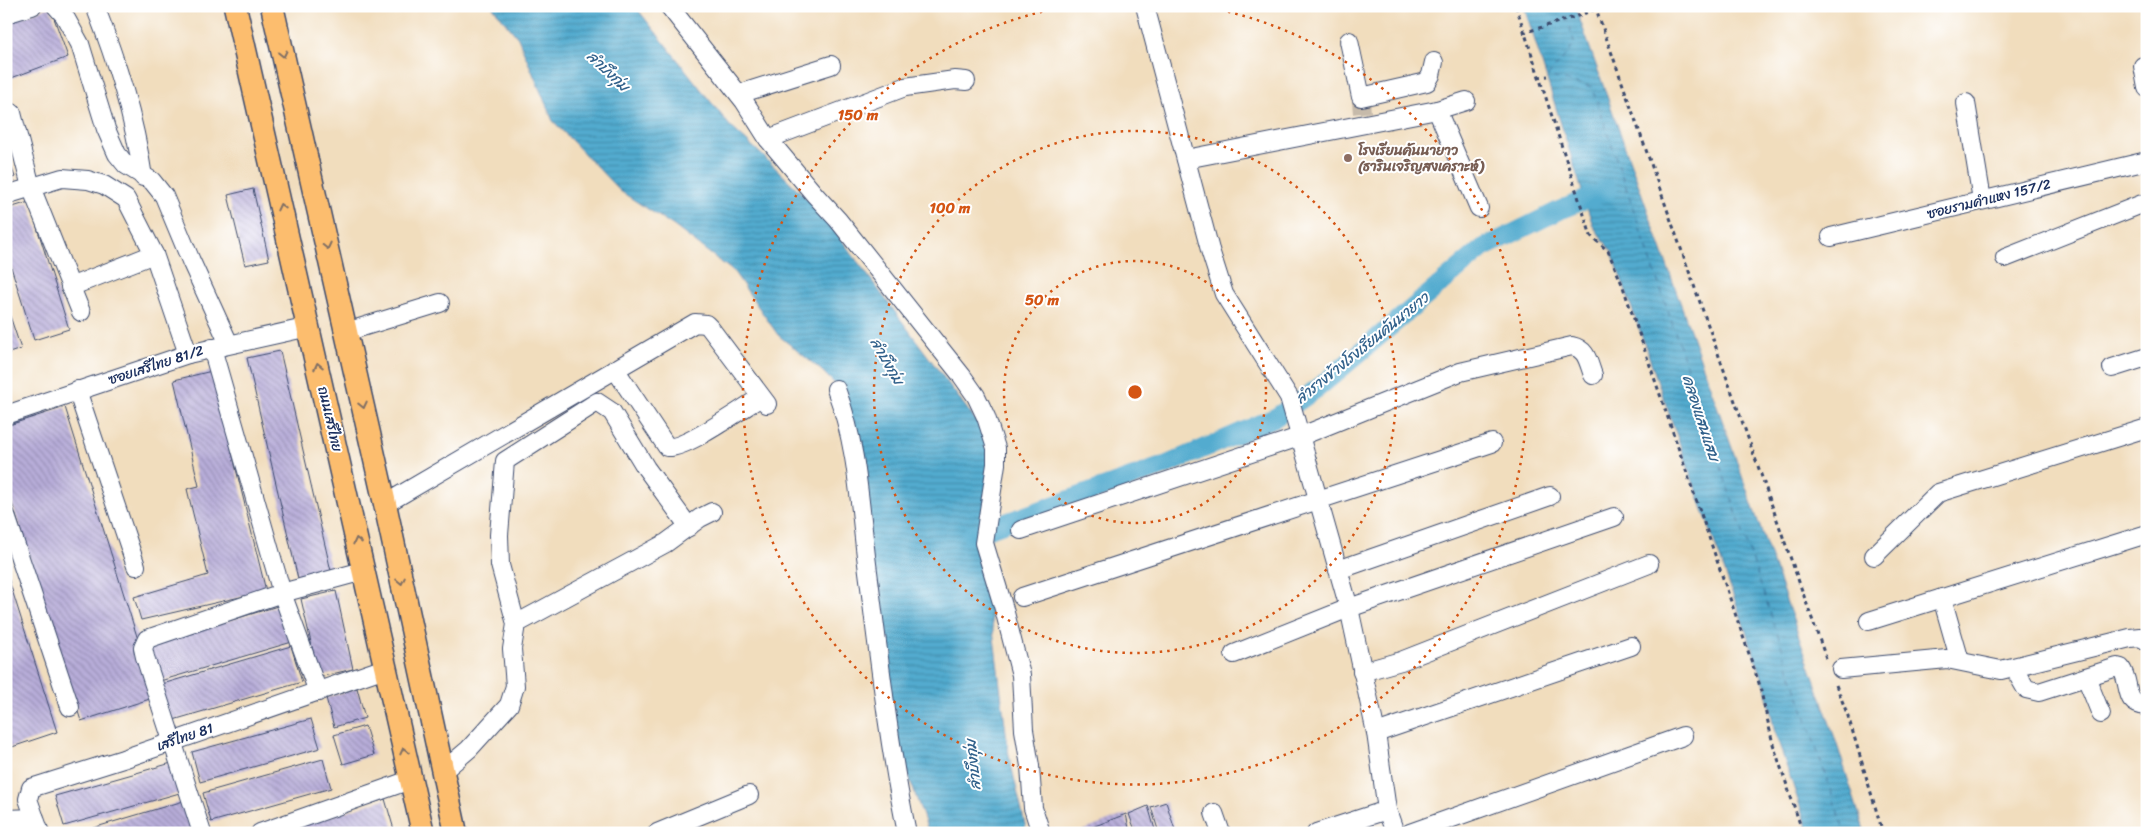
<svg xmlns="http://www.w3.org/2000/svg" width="2153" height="839" font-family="Sriracha,'Playpen Sans Thai',sans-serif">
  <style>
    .water { fill: url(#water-rules); stroke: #366d96 }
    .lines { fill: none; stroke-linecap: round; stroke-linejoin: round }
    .canal { stroke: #52abcf; stroke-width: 19 }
    .ferry { stroke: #31618b; stroke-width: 1; stroke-dasharray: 6 5; stroke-linecap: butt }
    .building { fill: url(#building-back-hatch) }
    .minor-tunnel { stroke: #c6baaa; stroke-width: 18; stroke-dasharray: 18 9; stroke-linecap: butt }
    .minor-casing { stroke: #3b496c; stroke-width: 20 }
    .major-casing { stroke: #3b496c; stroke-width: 25 }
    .path { stroke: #3b496c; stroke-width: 3; stroke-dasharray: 4 4; stroke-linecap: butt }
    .minor { stroke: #fff; stroke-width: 18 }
    .major { stroke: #fcbd6e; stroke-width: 22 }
    .oneway { stroke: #806f65 }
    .ring { fill: none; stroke: #d45514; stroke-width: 2.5; stroke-dasharray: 2.5 5 }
    .education-dot { fill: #8d6e63; stroke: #fff; stroke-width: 2 }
    .labels { text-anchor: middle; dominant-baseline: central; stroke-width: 4; stroke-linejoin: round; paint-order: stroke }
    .education-label { font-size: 14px; font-weight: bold; fill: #785e54; stroke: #fff; text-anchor: start }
    .street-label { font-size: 14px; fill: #1b2f5e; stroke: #fff }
    .water-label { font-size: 15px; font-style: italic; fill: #31618b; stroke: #fff }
    .centre { fill: #d45514; stroke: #fff; stroke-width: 2.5 }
    .ring-label { font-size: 15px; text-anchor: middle; font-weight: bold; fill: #d45514; stroke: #fff; stroke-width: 4; stroke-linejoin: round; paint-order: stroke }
  </style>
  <defs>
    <pattern id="water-rules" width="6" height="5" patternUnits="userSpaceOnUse" patternTransform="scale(1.25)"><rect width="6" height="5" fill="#52abcf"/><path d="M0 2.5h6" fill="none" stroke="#438cab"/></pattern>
    <pattern id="building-back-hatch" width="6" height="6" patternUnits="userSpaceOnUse" patternTransform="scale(1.25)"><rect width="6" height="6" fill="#b8add9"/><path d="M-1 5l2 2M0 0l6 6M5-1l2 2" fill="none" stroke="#958db3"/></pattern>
  </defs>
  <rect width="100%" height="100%" fill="#fff"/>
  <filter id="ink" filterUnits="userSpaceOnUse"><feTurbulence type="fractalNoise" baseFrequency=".02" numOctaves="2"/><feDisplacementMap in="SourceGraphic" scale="10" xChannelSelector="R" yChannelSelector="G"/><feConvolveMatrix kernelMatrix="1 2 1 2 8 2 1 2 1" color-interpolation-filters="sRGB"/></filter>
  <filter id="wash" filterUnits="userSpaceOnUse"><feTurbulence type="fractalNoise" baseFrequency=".0096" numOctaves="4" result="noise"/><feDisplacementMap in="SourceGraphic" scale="20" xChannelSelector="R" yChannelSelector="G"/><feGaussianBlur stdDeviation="1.12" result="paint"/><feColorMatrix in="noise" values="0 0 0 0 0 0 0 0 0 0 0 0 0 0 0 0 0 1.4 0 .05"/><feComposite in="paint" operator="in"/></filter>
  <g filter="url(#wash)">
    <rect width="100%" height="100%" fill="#f1ddbd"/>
    <!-- water -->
    <g class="water">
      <polygon points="492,6 635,6 730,126 760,153 820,211 994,445 984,559 1009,756 1027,833 929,833 903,760 885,688 841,390 821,370 778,335 734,272 674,226 620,191 553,121 518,38"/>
      <polygon points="1524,6 1575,6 1835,738 1865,833 1809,833 1774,729 1767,691 1612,252 1593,226"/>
    </g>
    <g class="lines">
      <!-- canal -->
      <polyline class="canal" points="971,535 1166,465 1276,417 1318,388 1483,248 1560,210 1608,190"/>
      <!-- ferry -->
      <polyline class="ferry" points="1562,6 1575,44 1548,76 1592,87 1845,833"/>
    </g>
    <g id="blocks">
      <!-- building -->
      <g class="building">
        <polygon points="50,7 68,57 6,80 6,23"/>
        <polygon points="6,152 15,177 6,180"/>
        <polygon points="253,189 269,260 245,265 228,195"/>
        <polygon points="29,202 69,329 34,340 6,251 6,209"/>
        <polygon points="6,304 21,349 6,354"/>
        <polygon points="280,351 331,571 298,579 247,358"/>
        <polygon points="212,371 266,591 141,620 134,597 208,575 187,489 199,486 174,380"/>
        <polygon points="65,407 156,697 81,721 6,484 6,426"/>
        <polygon points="6,571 57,732 6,749"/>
        <polygon points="336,591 353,669 319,677 301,599"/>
        <polygon points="281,605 292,642 160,681 149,645"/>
        <polygon points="291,646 302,682 170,721 159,685"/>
        <polygon points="357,688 365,718 334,727 326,698"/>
        <polygon points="311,719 320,748 200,782 192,752"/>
        <polygon points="365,726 374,755 343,764 334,735"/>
        <polygon points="323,759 331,788 211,822 203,793"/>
        <polygon points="175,762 183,792 64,826 55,796"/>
        <polygon points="385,799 395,833 294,833 293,828"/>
        <polygon points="187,800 195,830 186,833 76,833"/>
        <polygon points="1166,802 1176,833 1159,833 1151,807"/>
        <polygon points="1148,806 1156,833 1136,833 1129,814"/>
        <polygon points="1126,814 1130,833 1077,833"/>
      </g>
    </g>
  </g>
  <g filter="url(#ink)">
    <use href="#blocks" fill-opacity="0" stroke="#3b496c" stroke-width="1"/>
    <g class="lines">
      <!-- minor-tunnel -->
      <polyline class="minor-tunnel" points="1361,101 1362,113"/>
      <defs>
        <g id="minor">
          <polyline points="56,6 64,15 80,44 106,129 117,154 126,165 152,181 164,196 191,261 229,344"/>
          <path d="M 95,6 C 117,63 134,116 143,177"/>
          <polyline points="669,6 744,101 768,139 815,195 838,220 962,376 976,396 986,417 996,448 996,464 984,543 1004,609 1021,675 1024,730 1030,766 1033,808 1041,833"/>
          <polyline points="1145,6 1210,250 1224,294 1289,397 1293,411 1349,608 1376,733 1387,810 1395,833"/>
          <polyline points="6,14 32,6"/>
          <polyline points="1349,41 1361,97 1427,82 1431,75 1434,62"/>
          <polyline points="2147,65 2143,66 2147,88"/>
          <polyline points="739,94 831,65"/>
          <polyline points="1966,103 1982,200"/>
          <polyline points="1437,110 1479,208"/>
          <polyline points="12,113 31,187 81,312"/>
          <polyline points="768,139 905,87 955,80 966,81"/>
          <polyline points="1186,159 1437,110 1466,101"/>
          <polyline points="6,195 62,178 88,180 104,185 126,199 154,254 188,354"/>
          <polyline points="1831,237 2147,161"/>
          <polyline points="2005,258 2147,202"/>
          <polyline points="70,287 154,254"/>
          <polyline points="346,332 440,303"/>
          <polyline points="212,348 282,593 318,692"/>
          <polyline points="2112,368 2147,357"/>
          <path d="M 615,369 L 667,447 C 685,450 743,408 761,397"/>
          <path d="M 836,389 C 857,445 859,498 866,556 C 878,648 888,742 907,833"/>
          <polyline points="77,390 136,566"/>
          <polyline points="6,415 188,354 309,327"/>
          <polyline points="385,504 695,323 706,324 710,328 767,404"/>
          <polyline points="6,516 70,707"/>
          <path d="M 1021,530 L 1299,437 L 1460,372 L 1572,346 C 1587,349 1588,362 1593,375"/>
          <polyline points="1874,556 1938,493 2147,428"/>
          <polyline points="1338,570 1550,496"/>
          <polyline points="1022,597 1492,443"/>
          <polyline points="1942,598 1960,661"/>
          <polyline points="1869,621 2147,534"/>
          <polyline points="516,624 500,565 499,535 505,461 597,402 612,412 646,468 689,527"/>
          <polyline points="1234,654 1349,608 1614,517"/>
          <path d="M 2014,668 L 2026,689 L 2039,692 L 2117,667 L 2121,668 C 2132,684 2122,705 2147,706"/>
          <polyline points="1841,669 1947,659 2001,670 2130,638 2140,637 2147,641"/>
          <polyline points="1362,672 1401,661 1649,564"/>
          <polyline points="2086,677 2101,714"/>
          <polyline points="1376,733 1631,646"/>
          <polyline points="442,772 469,749 509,705 515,686 512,649 516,624 666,543 700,518 712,512"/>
          <polyline points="1214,813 1221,833"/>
          <polyline points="6,819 35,818"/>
          <polyline points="40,833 28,799 31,788 123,759 385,668"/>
          <polyline points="202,833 145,657 143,648 147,639 282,593 363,571"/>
          <polyline points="260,833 410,780"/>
          <polyline points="657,833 749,795"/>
          <polyline points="1316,833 1387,810"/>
          <polyline points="1410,833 1683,736"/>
        </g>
        <g id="major">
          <polyline points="235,6 423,833"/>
          <polyline points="272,6 385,504 456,833"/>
        </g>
      </defs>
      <!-- minor casing -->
      <use href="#minor" class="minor-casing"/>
      <!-- major casing -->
      <use href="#major" class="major-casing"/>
      <!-- path -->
      <g class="path">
        <polyline points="1516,6 1591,236 1608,251 1622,284 1759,683 1773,744 1803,833"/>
        <polyline points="1595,6 1827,661"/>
        <polyline points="1523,33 1581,15 1602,6"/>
        <polyline points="1538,77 1548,76"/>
        <polyline points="1836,685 1848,716 1883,833"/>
      </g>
      <!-- minor -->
      <use href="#minor" class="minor"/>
      <!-- major -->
      <use href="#major" class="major"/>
    </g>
    <!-- one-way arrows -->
    <defs><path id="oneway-chevron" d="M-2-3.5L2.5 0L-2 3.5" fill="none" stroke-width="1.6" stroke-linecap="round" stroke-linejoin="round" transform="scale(1.25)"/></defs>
    <g class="oneway">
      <use href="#oneway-chevron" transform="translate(283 54) rotate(77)"/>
      <use href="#oneway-chevron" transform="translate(281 207) rotate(-103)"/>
      <use href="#oneway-chevron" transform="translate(327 246) rotate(77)"/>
      <use href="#oneway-chevron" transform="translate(318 366) rotate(-103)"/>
      <use href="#oneway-chevron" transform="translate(363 405) rotate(77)"/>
      <use href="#oneway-chevron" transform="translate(357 541) rotate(-103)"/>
      <use href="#oneway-chevron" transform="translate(401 581) rotate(78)"/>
      <use href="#oneway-chevron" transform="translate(404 751) rotate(-103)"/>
    </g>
  </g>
  <!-- distance rings -->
  <g class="ring">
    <circle cx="1135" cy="392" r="131"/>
    <circle cx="1135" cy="392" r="261"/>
    <path d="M1206 7A392 392 0 1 1 1064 7"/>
  </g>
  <!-- markers -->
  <circle class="education-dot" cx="1348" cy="158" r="5"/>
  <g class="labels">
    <!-- education labels -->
    <g class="education-label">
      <text x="1358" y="150">โรงเรียนคันนายาว<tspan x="1358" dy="16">(ธารินเจริญสงเคราะห์)</tspan></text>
    </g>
    <!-- street labels -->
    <g class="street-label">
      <text transform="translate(1989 199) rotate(-14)">ซอยรามคำแหง 157/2</text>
      <text transform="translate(156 365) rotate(-18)">ซอยเสรีไทย 81/2</text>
      <text transform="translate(330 419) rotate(77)">ถนนเสรีไทย</text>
      <text transform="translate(185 737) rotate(-19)">เสรีไทย 81</text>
    </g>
    <!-- water labels -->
    <g class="water-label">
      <text transform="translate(608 71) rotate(43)">ลำบึงกุ่ม</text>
      <text transform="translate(1362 348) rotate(-39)">ลำรางข้างโรงเรียนคันนายาว</text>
      <text transform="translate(887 361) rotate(60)">ลำบึงกุ่ม</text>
      <text transform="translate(1701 418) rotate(72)">คลองแสนแสบ</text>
      <text transform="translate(973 765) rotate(-96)">ลำบึงกุ่ม</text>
    </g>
  </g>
  <circle cx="1135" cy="392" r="8" class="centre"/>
  <g class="ring-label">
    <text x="858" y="120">150 m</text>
    <text x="950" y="213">100 m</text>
    <text x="1042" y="305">50 m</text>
  </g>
  <!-- margin -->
  <rect width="2153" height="839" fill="none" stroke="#fff" stroke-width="25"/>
</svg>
